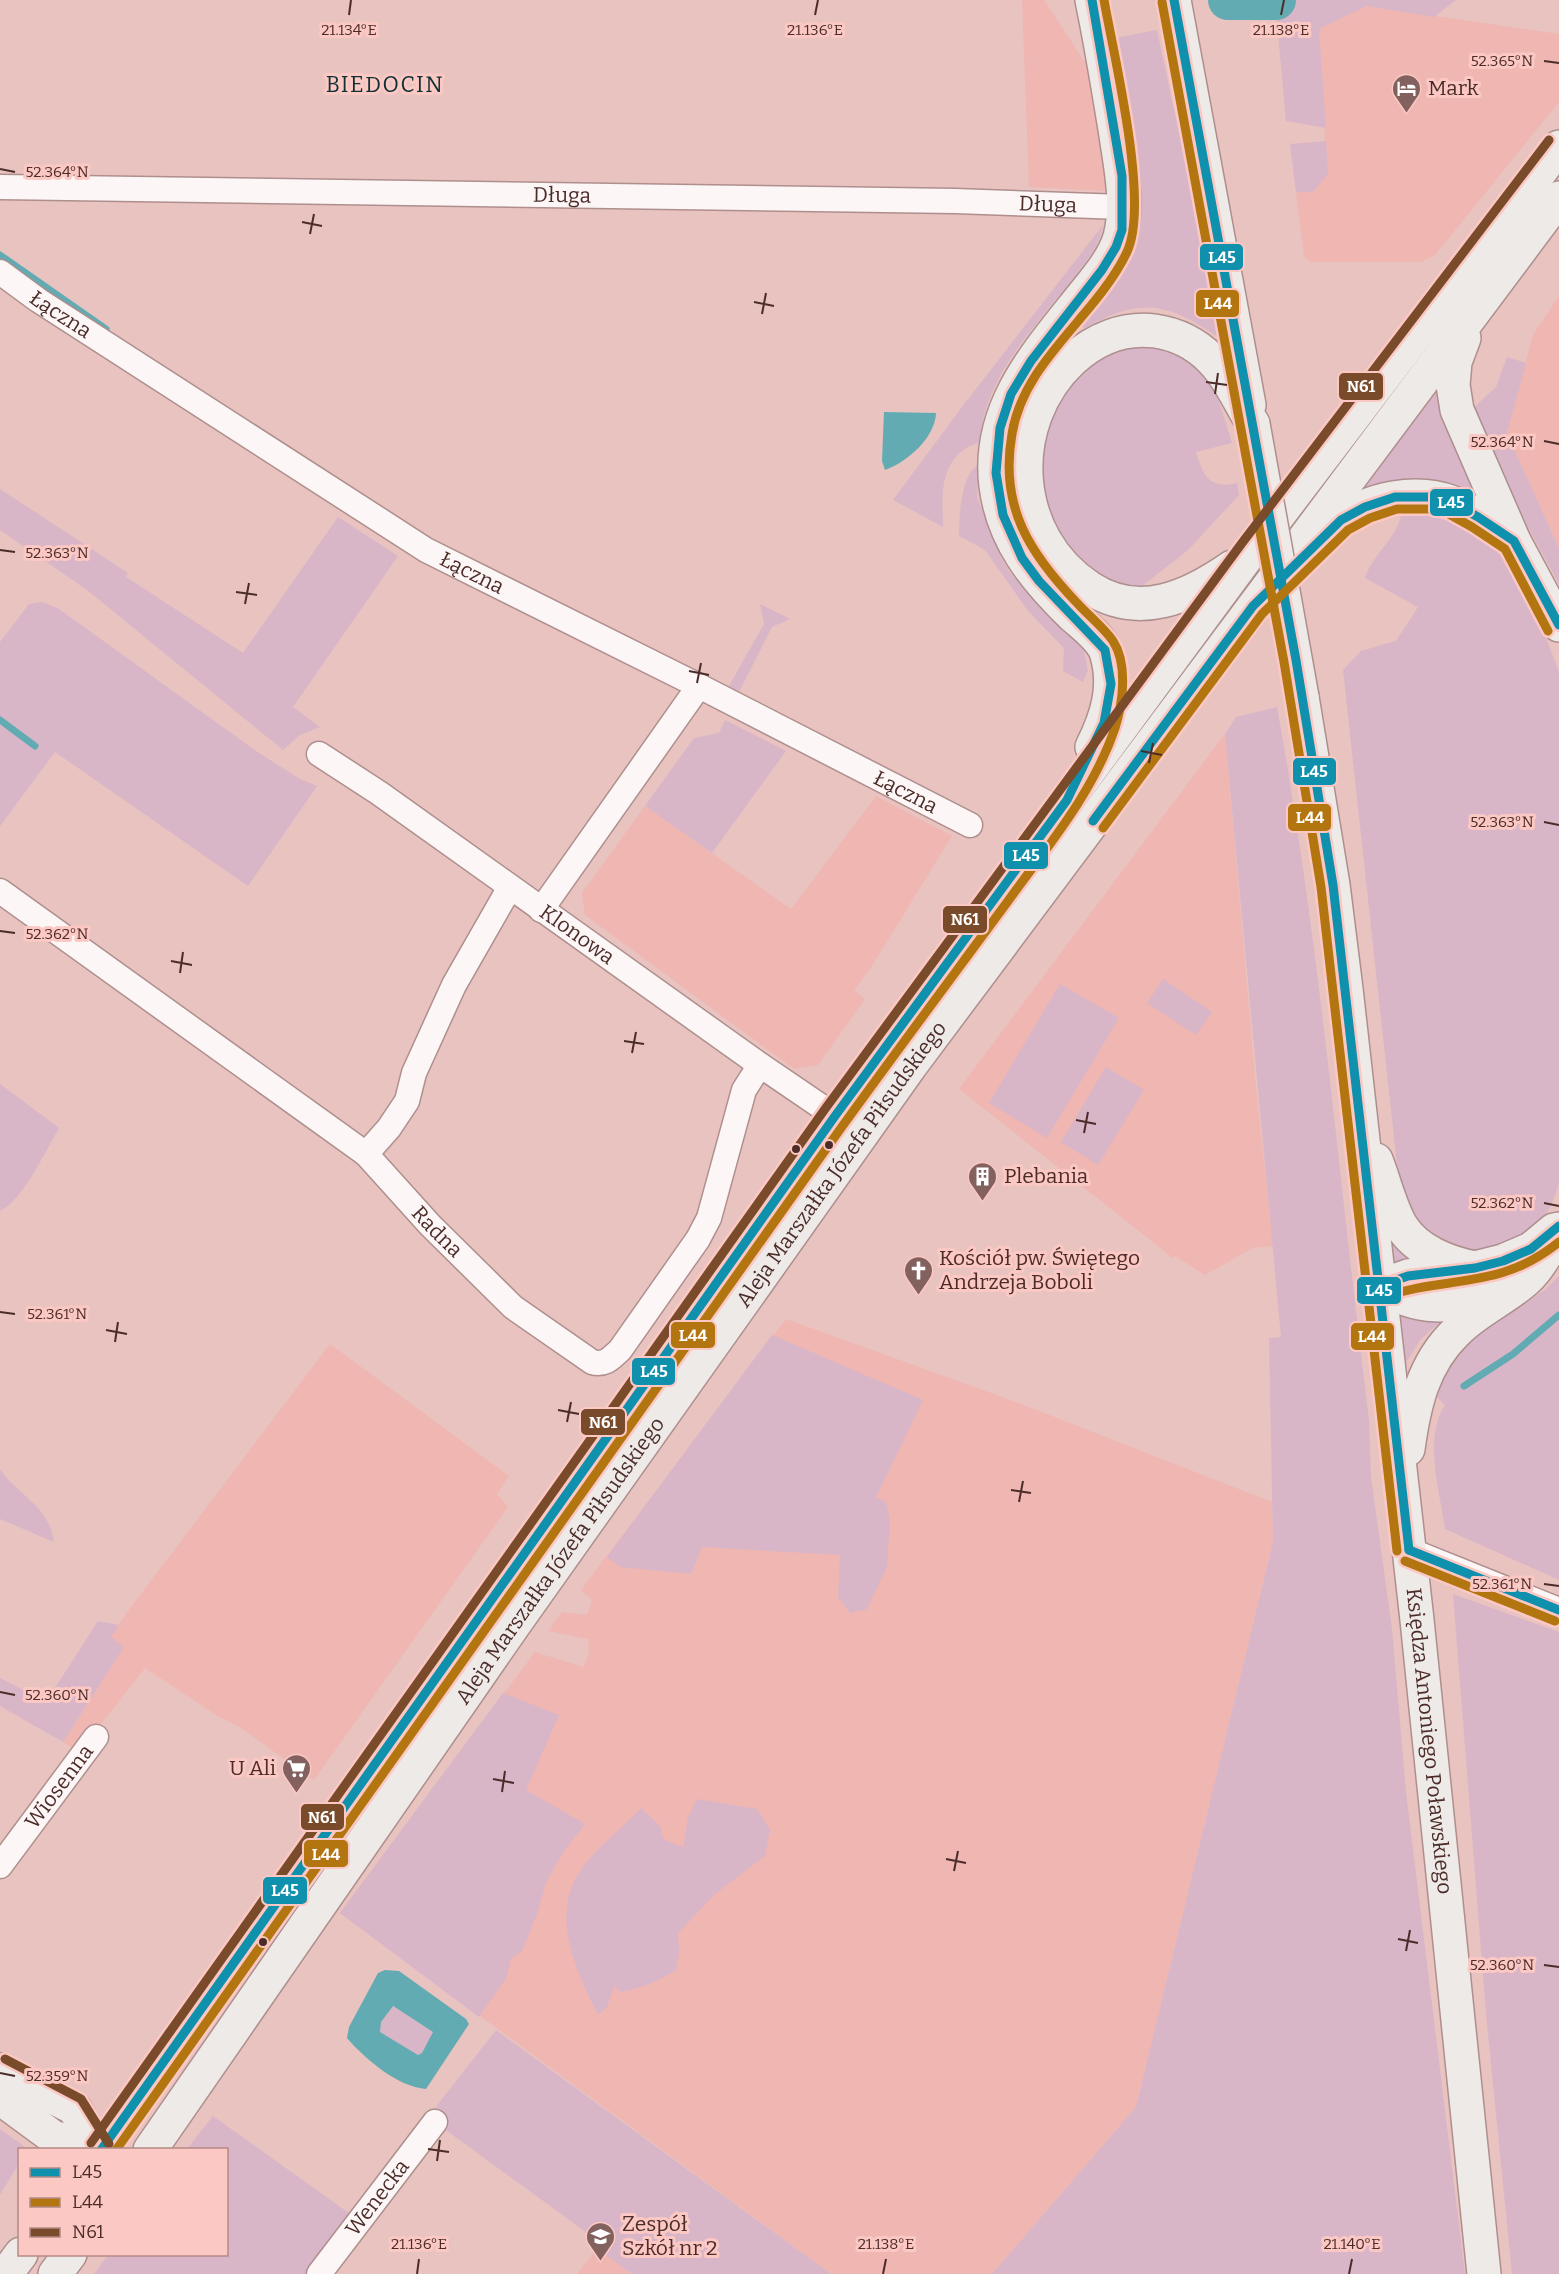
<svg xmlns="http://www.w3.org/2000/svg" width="1559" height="2274" font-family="Bitter,serif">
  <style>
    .built { fill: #efb6b2 }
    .green { fill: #d9b5c8 }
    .water { fill: #62abb3; fill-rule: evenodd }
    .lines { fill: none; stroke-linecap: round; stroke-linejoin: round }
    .stream { stroke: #62abb3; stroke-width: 7 }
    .river { stroke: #62abb3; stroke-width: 40 }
    .minor-casing { stroke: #ae8f8d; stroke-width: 27 }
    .secondary-casing { stroke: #ae8f8d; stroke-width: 36 }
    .minor { stroke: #fcf6f6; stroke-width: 24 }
    .secondary { stroke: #eeeae8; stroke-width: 33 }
    .secondary-bridge-casing { stroke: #ae8f8d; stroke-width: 36; stroke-linecap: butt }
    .secondary-bridge { stroke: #eeeae8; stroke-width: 33 }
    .bus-1-casing { stroke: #fbc8c3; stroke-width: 14 }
    .bus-2-casing { stroke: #fbc8c3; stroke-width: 14 }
    .bus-3-casing { stroke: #fbc8c3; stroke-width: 14 }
    .bus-1 { stroke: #0f90ad; stroke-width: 9 }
    .bus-2 { stroke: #b37510; stroke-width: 9 }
    .bus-3 { stroke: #7a4b2a; stroke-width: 9 }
    .ticks { fill: none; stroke: #4c2c29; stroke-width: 2 }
    .bus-dot { fill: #4c2c29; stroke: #fbc8c3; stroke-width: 2 }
    .labels { text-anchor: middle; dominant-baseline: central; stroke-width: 6; stroke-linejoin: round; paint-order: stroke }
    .poi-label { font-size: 21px; fill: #4c2c29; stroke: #fbc8c3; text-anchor: start }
    .street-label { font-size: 21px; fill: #4c2c29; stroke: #fbc8c3 }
    .neighbourhood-label { font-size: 22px; letter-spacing: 1.5px; fill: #0e3134; stroke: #fbc8c3 }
    .ticks-label { font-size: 15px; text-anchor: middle; fill: #4c2c29; stroke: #fbc8c3; stroke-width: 6; stroke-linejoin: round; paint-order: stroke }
    .line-badge { stroke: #fbc8c3; stroke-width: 2 }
    .badge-label { font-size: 16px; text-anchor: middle; font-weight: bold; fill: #fff }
  </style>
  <rect width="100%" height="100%" fill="#e8c3c0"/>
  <!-- built -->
  <g class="built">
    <polygon points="1022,0 1044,0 1090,70 1107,191 1029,187"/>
    <polygon points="1367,6 1559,34 1559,102 1435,255 1421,262 1310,262 1304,256 1296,192 1313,192 1327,174 1319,29"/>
    <polygon points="1559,296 1559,549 1507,433 1533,335"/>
    <polygon points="1225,734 1255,1077 1273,1246 1253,1248 1205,1275 1175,1256 1173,1258 959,1089"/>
    <polygon points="876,796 952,836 870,969 854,990 865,999 818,1065 794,1069 585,915 582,893 645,806 791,909"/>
    <polygon points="786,1319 1016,1402 1272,1502 1273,1542 1136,2107 992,2274 831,2274 340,1913 535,1652 583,1667 589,1653 588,1639 548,1631 562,1612 587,1615 592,1600 581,1590"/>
    <polygon points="330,1344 509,1476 497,1494 508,1507 314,1780 238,1726 219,1717 145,1668 79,1752 63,1742 124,1647 111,1637 125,1615"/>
    <polygon points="597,2249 632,2274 577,2274"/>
  </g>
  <!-- green -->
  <g class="green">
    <polygon points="1275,0 1456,0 1434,17 1367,6 1319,29 1326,128 1286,121"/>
    <path d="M 1157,30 L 1223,340 C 1169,304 1144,295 1085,328 L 1074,323 L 1111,275 L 1110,39 Z"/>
    <polygon points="1326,141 1328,174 1313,192 1296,192 1290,144"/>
    <path d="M 1103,225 C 1098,250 1084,265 1069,284 C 1032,330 983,380 980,442 C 939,456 942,490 943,527 L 893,500 L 965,403 Z"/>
    <path d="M 1156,344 L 1197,364 L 1214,386 L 1232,443 L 1196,452 C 1203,475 1209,490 1237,483 L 1239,495 L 1188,550 L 1137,590 L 1118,586 L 1086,568 L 1055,531 L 1039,481 L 1047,420 L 1079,371 L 1115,348 Z"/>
    <polygon points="1507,357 1526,363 1507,433 1559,549 1559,584 1524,520 1471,410 1496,387"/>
    <polygon points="1435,391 1481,499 1358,493"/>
    <path d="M 979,465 L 977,497 L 1002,559 L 1010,573 L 1084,651 L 1088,670 L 1083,682 L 1063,671 L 1064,648 L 1028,611 L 985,550 L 959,536 C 959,518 961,472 979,465 Z"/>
    <polygon points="0,489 128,573 126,577 243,653 338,517 398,556 293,707 320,727 300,735 283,750 87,590 0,530"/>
    <path d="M 1402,510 L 1443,513 L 1490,542 L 1519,580 L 1534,607 L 1559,672 L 1559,1182 C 1546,1230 1527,1236 1485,1255 L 1426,1237 L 1397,1185 L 1397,1165 L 1343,670 L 1361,651 L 1396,641 L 1418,607 L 1365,578 C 1373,553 1400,536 1402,510 Z"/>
    <polygon points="42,602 59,609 256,751 300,779 317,786 248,886 55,752 0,826 0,642 29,604"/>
    <polygon points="760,604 790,619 772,627 739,692 729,686 764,624"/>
    <path d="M 1277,707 C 1320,943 1339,1182 1369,1420 L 1371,1477 L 1392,1629 L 1406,1792 L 1465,2274 L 992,2274 L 1136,2107 L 1273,1542 L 1269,1338 L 1281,1337 L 1225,734 L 1236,717 Z"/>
    <polygon points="725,720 786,751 712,853 645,806 694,738 719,733"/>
    <polygon points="1163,979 1212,1012 1196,1035 1147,1003"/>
    <polygon points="1060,984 1119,1018 1047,1138 989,1103"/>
    <polygon points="1106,1067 1144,1090 1098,1165 1061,1142"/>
    <path d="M 0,1084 L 59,1128 C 46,1150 23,1200 0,1211 Z"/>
    <polygon points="1387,1216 1430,1261 1391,1266"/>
    <path d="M 1559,1276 L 1559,1580 L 1445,1529 C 1440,1491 1423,1439 1445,1405 L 1431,1391 L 1456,1347 L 1545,1290 Z"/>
    <polygon points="1398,1311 1447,1316 1421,1339 1405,1364"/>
    <polygon points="772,1335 923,1400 876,1497 886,1502 890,1521 887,1567 867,1609 850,1613 838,1597 840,1555 702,1547 691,1574 620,1567 607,1557"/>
    <path d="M 0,1469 C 19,1497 48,1504 54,1542 L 0,1519 Z"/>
    <polygon points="1453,1594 1559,1632 1559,2274 1512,2274 1486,2014"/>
    <polygon points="98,1621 119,1625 111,1637 124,1647 63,1742 0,1706 0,1678 46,1702"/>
    <polygon points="503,1693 559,1715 526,1790 585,1824 564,1851 546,1882 537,1914 522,1951 511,1959 506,1978 479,2017 340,1913"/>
    <path d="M 697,1799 L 757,1809 L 770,1829 L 765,1856 L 715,1894 L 678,1933 L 679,1954 L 676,1970 C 658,1981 642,1988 621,1992 L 614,1986 L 607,2007 L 598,2015 C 576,1970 548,1914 583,1867 C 599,1845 623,1828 641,1808 L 660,1826 L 664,1840 L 683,1847 L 688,1818 Z"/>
    <polygon points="392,2006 433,2032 422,2053 418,2055 380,2032 381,2022"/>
    <polygon points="496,2030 831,2274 632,2274 597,2249 601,2243 428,2117"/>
    <polygon points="213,2116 353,2216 309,2274 94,2274 108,2255 226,2254 226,2150 187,2149"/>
    <polygon points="0,2129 28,2149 20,2150 19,2163 0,2195"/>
  </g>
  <!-- water -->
  <g class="water">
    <path d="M 884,412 L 936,413 C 935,438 907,462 885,470 L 882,461 Z"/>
    <path d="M 385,1970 L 399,1971 L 466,2019 L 469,2024 L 426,2089 C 398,2087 365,2059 347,2038 L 349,2027 L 378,1973 ZM 393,2006 L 433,2032 L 422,2053 L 418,2055 L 380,2032 L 381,2022 Z"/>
  </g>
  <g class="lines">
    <!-- stream -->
    <g class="stream">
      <polyline points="0,255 106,329"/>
      <polyline points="0,720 35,746"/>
      <polyline points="1464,1386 1513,1354 1559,1315"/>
    </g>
    <!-- river -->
    <polyline class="river" points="1228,0 1276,0"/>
    <defs>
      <g id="minor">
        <path id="s1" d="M 0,187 L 955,201 L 1123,207"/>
        <path id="s2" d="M 0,272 L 38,300 L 426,550 L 699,686 L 970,825"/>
        <path id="s3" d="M 319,754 L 379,793 L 760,1065 L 835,1116"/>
        <path id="s4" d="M 0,891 L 366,1154 L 430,1225 L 513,1307 L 592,1362 C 605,1366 611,1358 620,1350 L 698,1239 L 709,1218 L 744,1090 L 760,1065"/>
        <polyline points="541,910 699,686"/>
        <polyline points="366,1154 389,1128 407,1101 414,1073 454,985 510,887"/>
        <polyline points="1409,1550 1559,1610"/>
        <path id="s5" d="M 0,1866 L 96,1737"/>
        <path id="s6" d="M 319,2274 L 435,2122"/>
      </g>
      <g id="secondary">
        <polyline points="1174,0 1249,405"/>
        <polyline points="1464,338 1455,362 1453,385 1457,410 1514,541 1559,625"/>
        <path d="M 1317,543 C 1325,536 1332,527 1340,521 C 1369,498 1416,489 1451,502 C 1474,511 1494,527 1514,541"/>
        <path d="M 1232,567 C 1189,597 1139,620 1090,588 C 1011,537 1005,423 1072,360 C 1095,339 1124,327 1155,331 C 1176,334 1196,344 1211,359 C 1229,377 1240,403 1253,424"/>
        <path id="s7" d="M 1302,697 L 1333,885 L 1346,989 L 1417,1620 L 1484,2274"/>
        <path d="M 1092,747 C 1107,717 1117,686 1106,652 C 1101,638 1083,625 1072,615 C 1034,578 1003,540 996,486 C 986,407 1039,351 1084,294 C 1097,278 1114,258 1120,237 C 1129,202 1120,164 1115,129 C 1108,86 1101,43 1092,0"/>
        <path d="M 1376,1160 C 1384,1180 1391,1210 1402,1227 C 1417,1251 1449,1263 1475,1268"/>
        <polyline points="1379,1286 1408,1276 1475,1268 1503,1261 1531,1249 1554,1230"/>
        <path d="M 1379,1286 C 1422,1313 1450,1306 1497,1296"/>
        <path d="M 1408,1449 C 1414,1405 1423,1364 1456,1332 C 1476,1311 1505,1299 1527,1279 C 1541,1266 1550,1247 1559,1229"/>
        <polyline points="0,2070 74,2108 99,2150"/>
        <polyline points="0,2098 53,2137 95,2150"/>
        <polyline points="101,2150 835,1116 1252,550 1559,147"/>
        <path id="s8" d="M 150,2150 L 513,1626 L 911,1065 L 1559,198"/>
        <polyline points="6,2274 21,2254"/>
        <polyline points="55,2274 70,2254"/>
      </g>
    </defs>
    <!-- minor casing -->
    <use href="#minor" class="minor-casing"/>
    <!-- secondary casing -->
    <use href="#secondary" class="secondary-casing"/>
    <!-- minor -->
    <use href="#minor" class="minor"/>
    <!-- secondary -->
    <use href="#secondary" class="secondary"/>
    <defs>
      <polyline id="secondary-bridge" points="1253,424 1302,697"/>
    </defs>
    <!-- secondary-bridge casing -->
    <use href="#secondary-bridge" class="secondary-bridge-casing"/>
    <!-- secondary-bridge -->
    <use href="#secondary-bridge" class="secondary-bridge"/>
    <defs>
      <g id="bus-1">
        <polyline points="1174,0 1296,660 1333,885 1409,1550"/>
        <polyline points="1093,821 1253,606 1341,520 1365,507 1395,497 1429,497 1451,502 1478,517 1514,541 1559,625"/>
        <polyline points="1379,1286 1408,1276 1475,1268 1503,1261 1531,1249 1559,1226"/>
        <polyline points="1409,1550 1559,1610"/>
        <polyline points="101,2150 835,1116 1067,800 1104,723 1111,684 1105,650 1039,581 1022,558 1003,515 996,473 1000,428 1011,394 1031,361 1102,270 1116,247 1122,230 1122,176 1092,0"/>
      </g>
      <g id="bus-2">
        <polyline points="1162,2 1284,662 1321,887 1397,1551"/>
        <polyline points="1103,828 1262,614 1348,530 1370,518 1397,509 1428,509 1447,513 1472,527 1505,549 1548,631"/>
        <path d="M 1383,1297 C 1449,1275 1500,1290 1559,1242"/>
        <polyline points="1405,1561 1555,1621"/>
        <path d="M 116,2150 C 358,1809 598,1467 841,1128 C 896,1052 952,977 1008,901 C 1047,847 1093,793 1115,728 C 1123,703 1128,664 1113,641 C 1104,628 1089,616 1078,604 C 1030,554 999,507 1012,434 C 1024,360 1096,317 1127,252 C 1150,203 1114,57 1104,0"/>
      </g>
      <g id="bus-3">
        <polyline points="5,2059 81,2099 109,2144"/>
        <polyline points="91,2143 825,1109 1242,543 1549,140"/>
      </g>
    </defs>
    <!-- bus-1 casing -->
    <use href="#bus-1" class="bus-1-casing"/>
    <!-- bus-2 casing -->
    <use href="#bus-2" class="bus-2-casing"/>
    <!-- bus-3 casing -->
    <use href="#bus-3" class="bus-3-casing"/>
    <!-- bus-1 -->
    <use href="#bus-1" class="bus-1"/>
    <!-- bus-2 -->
    <use href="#bus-2" class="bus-2"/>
    <!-- bus-3 -->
    <use href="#bus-3" class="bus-3"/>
  </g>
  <!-- ticks -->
  <path class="ticks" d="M 349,15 L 351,0M 815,15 L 818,0M 1281,15 L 1284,0M 1544,61 L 1559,63M 0,169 L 15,172M 302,222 L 322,226M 310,234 L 314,214M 754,302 L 774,306M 762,314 L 766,293M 1206,382 L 1227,385M 1215,394 L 1218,373M 1544,441 L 1559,444M 0,550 L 15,552M 236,592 L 257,595M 245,604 L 249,583M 689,671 L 709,675M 697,683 L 701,663M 1141,751 L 1162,755M 1149,763 L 1153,743M 1544,822 L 1559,825M 0,931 L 15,933M 171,961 L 192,965M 180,973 L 183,952M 624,1041 L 644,1044M 632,1053 L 636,1032M 1076,1120 L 1096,1124M 1084,1133 L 1088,1112M 1544,1203 L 1559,1206M 0,1312 L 15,1314M 106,1330 L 127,1334M 115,1342 L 118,1322M 558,1410 L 579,1414M 567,1422 L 571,1402M 1011,1490 L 1031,1493M 1019,1502 L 1023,1481M 1544,1584 L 1559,1586M 0,1692 L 15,1695M 493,1779 L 514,1783M 502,1792 L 505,1771M 946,1859 L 966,1863M 954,1871 L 958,1851M 1398,1939 L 1418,1943M 1406,1951 L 1410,1930M 1544,1965 L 1559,1967M 0,2073 L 15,2076M 428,2149 L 449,2152M 437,2161 L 440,2140M 417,2274 L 419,2259M 883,2274 L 886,2259M 1349,2274 L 1352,2259"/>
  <!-- icons -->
  <defs>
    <symbol id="hotel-pin" viewBox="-11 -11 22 30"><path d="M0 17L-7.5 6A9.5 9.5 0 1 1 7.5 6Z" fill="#83615e" stroke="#fbc8c3"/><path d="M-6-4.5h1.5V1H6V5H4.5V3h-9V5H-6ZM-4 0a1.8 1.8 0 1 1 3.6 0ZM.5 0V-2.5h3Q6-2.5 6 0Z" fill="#fff"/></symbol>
    <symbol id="building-pin" viewBox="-11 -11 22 30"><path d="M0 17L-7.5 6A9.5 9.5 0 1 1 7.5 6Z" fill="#83615e" stroke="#fbc8c3"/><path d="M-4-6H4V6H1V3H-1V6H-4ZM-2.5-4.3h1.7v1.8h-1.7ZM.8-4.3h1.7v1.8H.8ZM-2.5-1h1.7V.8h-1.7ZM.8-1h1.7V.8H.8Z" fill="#fff"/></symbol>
    <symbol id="church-pin" viewBox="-11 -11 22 30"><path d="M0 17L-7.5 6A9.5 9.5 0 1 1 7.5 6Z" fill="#83615e" stroke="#fbc8c3"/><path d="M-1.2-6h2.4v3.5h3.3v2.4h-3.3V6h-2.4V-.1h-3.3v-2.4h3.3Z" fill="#fff"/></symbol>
    <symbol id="supermarket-pin" viewBox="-11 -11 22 30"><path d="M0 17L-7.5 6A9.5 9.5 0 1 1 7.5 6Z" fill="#83615e" stroke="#fbc8c3"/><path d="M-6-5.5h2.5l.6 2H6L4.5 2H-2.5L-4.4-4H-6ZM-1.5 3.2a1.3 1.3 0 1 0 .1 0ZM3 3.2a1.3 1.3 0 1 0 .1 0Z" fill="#fff"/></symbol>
    <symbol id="school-pin" viewBox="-11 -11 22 30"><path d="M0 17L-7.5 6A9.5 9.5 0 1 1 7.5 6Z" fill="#83615e" stroke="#fbc8c3"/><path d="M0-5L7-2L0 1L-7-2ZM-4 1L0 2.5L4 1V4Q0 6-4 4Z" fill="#fff"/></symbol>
  </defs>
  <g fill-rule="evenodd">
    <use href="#hotel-pin" x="1390" y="72" width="33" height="45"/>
    <use href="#building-pin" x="966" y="1160" width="33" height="45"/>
    <use href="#church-pin" x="902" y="1254" width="33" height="45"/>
    <use href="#supermarket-pin" x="280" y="1752" width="33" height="45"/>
    <use href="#school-pin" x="584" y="2220" width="33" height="45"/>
  </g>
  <!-- markers -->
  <g class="bus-dot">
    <circle cx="829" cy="1145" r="5"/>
    <circle cx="796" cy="1149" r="5"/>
    <circle cx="263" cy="1942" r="5"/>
  </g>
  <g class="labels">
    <!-- poi labels -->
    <g class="poi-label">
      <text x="1428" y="88">Mark</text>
      <text x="1004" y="1176">Plebania</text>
      <text x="939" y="1258">Kościół pw. Świętego<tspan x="939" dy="24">Andrzeja Boboli</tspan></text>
      <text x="276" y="1768" text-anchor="end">U Ali</text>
      <text x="622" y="2224">Zespół<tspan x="622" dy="24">Szkół nr 2</tspan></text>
    </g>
    <!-- street labels -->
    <g class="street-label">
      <text stroke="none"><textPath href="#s1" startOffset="562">Długa</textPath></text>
      <text stroke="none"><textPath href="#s1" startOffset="1048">Długa</textPath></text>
      <text stroke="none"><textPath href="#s2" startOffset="74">Łączna</textPath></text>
      <text stroke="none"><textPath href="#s2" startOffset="560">Łączna</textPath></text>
      <text stroke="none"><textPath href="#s2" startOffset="1046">Łączna</textPath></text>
      <text stroke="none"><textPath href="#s3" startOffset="315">Klonowa</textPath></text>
      <text stroke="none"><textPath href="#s8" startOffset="1204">Aleja Marszałka Józefa Piłsudskiego</textPath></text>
      <text stroke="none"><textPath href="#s4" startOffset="556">Radna</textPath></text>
      <text stroke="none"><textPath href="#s8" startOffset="718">Aleja Marszałka Józefa Piłsudskiego</textPath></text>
      <text stroke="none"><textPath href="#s7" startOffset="1052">Księdza Antoniego Poławskiego</textPath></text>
      <text stroke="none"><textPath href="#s5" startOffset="99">Wiosenna</textPath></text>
      <text stroke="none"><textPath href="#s6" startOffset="96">Wenecka</textPath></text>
    </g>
    <!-- neighbourhood labels -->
    <g class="neighbourhood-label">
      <text x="385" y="84">BIEDOCIN</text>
    </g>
  </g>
  <g class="ticks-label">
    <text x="349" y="35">21.134°E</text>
    <text x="815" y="35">21.136°E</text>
    <text x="1281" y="35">21.138°E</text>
    <text x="1502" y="66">52.365°N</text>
    <text x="57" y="177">52.364°N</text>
    <text x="1502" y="447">52.364°N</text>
    <text x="57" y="558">52.363°N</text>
    <text x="1502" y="827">52.363°N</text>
    <text x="57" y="939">52.362°N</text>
    <text x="1502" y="1208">52.362°N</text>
    <text x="57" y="1319">52.361°N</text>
    <text x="1502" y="1589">52.361°N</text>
    <text x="57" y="1700">52.360°N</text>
    <text x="1502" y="1970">52.360°N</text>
    <text x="57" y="2081">52.359°N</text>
    <text x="419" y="2249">21.136°E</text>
    <text x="886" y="2249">21.138°E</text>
    <text x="1352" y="2249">21.140°E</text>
  </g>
  <g class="line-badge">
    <rect x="1199" y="243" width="45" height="28" rx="6" fill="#0f90ad"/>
    <rect x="1195" y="289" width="45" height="29" rx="6" fill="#b37510"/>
    <rect x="1338" y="372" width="46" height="29" rx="6" fill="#7a4b2a"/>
    <rect x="1429" y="488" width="45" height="29" rx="6" fill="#0f90ad"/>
    <rect x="1292" y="757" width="45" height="29" rx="6" fill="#0f90ad"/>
    <rect x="1287" y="803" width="45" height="29" rx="6" fill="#b37510"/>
    <rect x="1003" y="841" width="46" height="29" rx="6" fill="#0f90ad"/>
    <rect x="942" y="905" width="46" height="29" rx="6" fill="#7a4b2a"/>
    <rect x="1356" y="1276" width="46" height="29" rx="6" fill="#0f90ad"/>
    <rect x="670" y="1321" width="46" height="28" rx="6" fill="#b37510"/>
    <rect x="1350" y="1322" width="45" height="29" rx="6" fill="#b37510"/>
    <rect x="631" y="1357" width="45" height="29" rx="6" fill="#0f90ad"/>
    <rect x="580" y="1408" width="46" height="28" rx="6" fill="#7a4b2a"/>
    <rect x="300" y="1803" width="45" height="28" rx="6" fill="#7a4b2a"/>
    <rect x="303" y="1839" width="46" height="29" rx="6" fill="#b37510"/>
    <rect x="262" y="1876" width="46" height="29" rx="6" fill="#0f90ad"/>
  </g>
  <g class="badge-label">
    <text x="1222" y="263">L45</text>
    <text x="1218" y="309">L44</text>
    <text x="1361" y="392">N61</text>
    <text x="1451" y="508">L45</text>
    <text x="1314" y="777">L45</text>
    <text x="1310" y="823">L44</text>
    <text x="1026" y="861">L45</text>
    <text x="965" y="925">N61</text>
    <text x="1379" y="1296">L45</text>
    <text x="693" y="1341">L44</text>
    <text x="1372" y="1342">L44</text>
    <text x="654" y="1377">L45</text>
    <text x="603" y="1428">N61</text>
    <text x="322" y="1823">N61</text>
    <text x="326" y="1860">L44</text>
    <text x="285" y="1896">L45</text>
  </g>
  <!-- legend -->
  <rect x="18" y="2148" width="210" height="108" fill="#fbc8c3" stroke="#b58a85" stroke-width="1.5"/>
  <rect x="30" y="2168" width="30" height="9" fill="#0f90ad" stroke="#b58a85" stroke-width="1.5"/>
  <text x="72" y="2178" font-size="18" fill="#4c2c29">L45</text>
  <rect x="30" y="2198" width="30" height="9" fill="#b37510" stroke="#b58a85" stroke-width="1.5"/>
  <text x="72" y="2208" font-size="18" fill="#4c2c29">L44</text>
  <rect x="30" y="2228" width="30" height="9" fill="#7a4b2a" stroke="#b58a85" stroke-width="1.5"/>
  <text x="72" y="2238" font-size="18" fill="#4c2c29">N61</text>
</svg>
